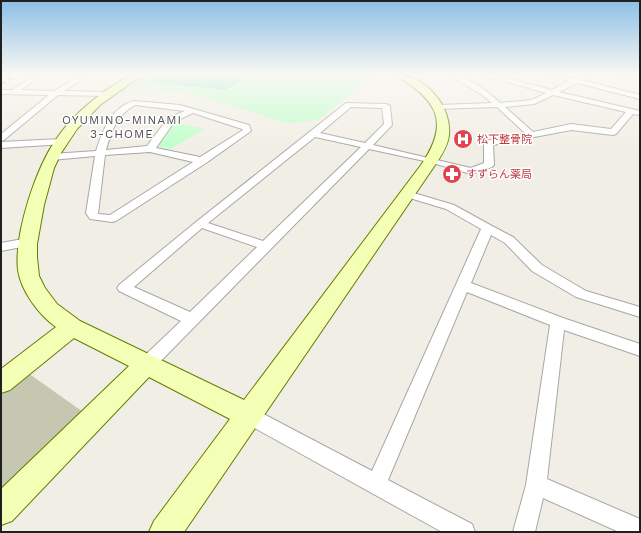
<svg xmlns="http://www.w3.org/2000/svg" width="641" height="533" font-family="'Work Sans','Noto Sans JP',sans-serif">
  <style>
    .construction { fill: #c5c7b0 }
    .park { fill: #bfffcb }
    .pitch { fill: #7ce8c9 }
    .parking { fill: #ececec }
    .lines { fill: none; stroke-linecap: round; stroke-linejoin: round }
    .street-casing { stroke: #a7a7a7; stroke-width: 2 }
    .secondary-casing { stroke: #637e00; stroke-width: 2 }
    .street { fill: #fff; fill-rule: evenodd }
    .secondary { fill: #f4ffb6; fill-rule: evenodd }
    .rail { stroke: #6e6e6e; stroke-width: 1.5; stroke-dasharray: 4.5 4.5; stroke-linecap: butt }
    .labels { text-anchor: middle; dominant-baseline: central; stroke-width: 3; stroke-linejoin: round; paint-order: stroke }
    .far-health-label { font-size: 11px; fill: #be3a42; stroke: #fff; text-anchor: start }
    .far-neighbourhood-label { font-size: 12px; letter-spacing: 1px; fill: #535353; stroke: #fff }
  </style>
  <rect width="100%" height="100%" fill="#f1efe5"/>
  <!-- construction -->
  <polygon class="construction" points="28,373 86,414 1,495 1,395"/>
  <!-- park -->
  <g class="park">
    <polygon points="144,75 373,75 318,120 288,123 189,93 117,92"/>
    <polygon points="175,122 204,129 171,149 157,146"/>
  </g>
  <!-- pitch -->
  <polygon class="pitch" points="156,75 243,75 239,83 225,90 151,82 148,78"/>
  <!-- parking -->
  <polygon class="parking" points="130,85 163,86 159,91 125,90"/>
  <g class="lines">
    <defs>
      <g id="street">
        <polygon points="1,75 10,75 1,80"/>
        <polygon points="34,75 41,75 21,90 54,91 81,75 88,75 64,91 107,92 111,94 107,96 58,95 4,140 1,141 1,134 49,95 1,94 1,90 12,90"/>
        <path d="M 448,75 C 464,73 489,92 500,103 L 532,100 L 546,93 L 486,76 L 485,75 L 494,75 L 552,90 L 569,81 L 551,76 L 550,75 L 559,75 L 575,78 L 583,75 L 590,75 L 582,80 L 640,95 L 640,99 L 577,83 L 559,92 L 640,111 L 640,115 L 633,114 L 616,134 L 613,135 L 571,130 L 493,145 L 494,165 L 492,167 L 471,174 L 429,162 L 369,149 L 152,370 L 146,372 L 140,370 L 138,365 L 140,360 L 181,321 L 119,291 L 117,288 L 119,285 L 196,222 L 346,103 L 386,104 L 390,106 L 392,125 L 373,145 L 471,168 L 484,163 L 484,143 L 485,141 L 525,133 L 497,107 L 436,109 L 435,107 L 439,105 L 492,103 L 481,94 ZM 553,95 L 626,112 L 611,129 L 571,124 L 533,132 L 505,107 L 534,104 ZM 351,107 L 382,108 L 384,124 L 365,143 L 320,133 ZM 315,137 L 361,147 L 263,241 L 208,223 ZM 202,228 L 257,247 L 190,312 L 134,287 Z"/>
        <polygon points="620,75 630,75 640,77 640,81"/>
        <path d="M 134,101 L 180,105 L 249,125 L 251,131 L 206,163 L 116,221 L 112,222 L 90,219 L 86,213 L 95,156 L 52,160 L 47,157 L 52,154 L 96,151 C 103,130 111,107 134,101 ZM 135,105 L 185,111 L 168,118 L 147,146 L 106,150 C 112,130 116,116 135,105 ZM 193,113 L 242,129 L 243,130 L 200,157 L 156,148 L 174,122 ZM 150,152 L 193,162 L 110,215 L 98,214 L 105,155 Z"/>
        <polygon points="61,139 64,140 65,142 64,144 1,148 1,142"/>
        <polygon points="407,191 454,205 492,226 513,237 542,265 586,291 640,307 640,317 576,297 532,271 505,243 491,235 471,283 563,318 640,344 640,356 564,330 547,479 640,519 640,532 619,532 543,498 535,532 513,532 526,485 550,325 467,292 388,480 472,524 475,532 442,532 242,421 239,415 242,409 248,407 254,409 372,471 481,229 446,209 403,196 402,194 403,192"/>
        <polygon points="28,238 32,239 34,242 32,245 1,251 1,243"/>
      </g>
      <path id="secondary" d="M 131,75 L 142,75 L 100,105 L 77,129 L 61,153 L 54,168 L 44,205 L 37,244 L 37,257 L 39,276 L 45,288 L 57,304 L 80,321 L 244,400 L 421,165 C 450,123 438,101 398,77 L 396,75 C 425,75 452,106 449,135 C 448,146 440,158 433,168 L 184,532 L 149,532 L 154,521 L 230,419 L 149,377 L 12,521 L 1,525 L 1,489 L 129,366 L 74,338 L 10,390 L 1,393 L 1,369 L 56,327 C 39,315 21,291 18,270 C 14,234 36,167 57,138 C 76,111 102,91 131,75 Z"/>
    </defs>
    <!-- street casing -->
    <use href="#street" class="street-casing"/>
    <!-- secondary casing -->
    <use href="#secondary" class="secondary-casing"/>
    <!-- street -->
    <use href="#street" class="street"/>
    <!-- secondary -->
    <use href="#secondary" class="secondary"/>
    <!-- rail -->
    <polyline class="rail" points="1,84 17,75"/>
  </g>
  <!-- sky -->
  <linearGradient id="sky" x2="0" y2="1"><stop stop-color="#8cbee6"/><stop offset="0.5" stop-color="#f9f8f3"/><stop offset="1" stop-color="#f9f8f3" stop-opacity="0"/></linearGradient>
  <rect width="641" height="149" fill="url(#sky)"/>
  <!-- icons -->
  <defs>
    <symbol id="hospital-disc" viewBox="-11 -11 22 22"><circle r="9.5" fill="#e0444e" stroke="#fff"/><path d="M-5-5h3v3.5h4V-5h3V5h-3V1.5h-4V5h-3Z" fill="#fff"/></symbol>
    <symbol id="pharmacy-disc" viewBox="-11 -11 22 22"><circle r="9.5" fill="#e0444e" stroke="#fff"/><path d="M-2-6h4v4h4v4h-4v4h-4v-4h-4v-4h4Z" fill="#fff"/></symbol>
  </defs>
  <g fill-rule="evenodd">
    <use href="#hospital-disc" x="452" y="128" width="22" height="22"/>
    <use href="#pharmacy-disc" x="441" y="163" width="22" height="22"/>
  </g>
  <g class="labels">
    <!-- far-health labels -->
    <g class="far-health-label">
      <text x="477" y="139">松下整骨院</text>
      <text x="466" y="174">すずらん薬局</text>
    </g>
    <!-- far-neighbourhood labels -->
    <g class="far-neighbourhood-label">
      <text x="122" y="120">OYUMINO-MINAMI<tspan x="122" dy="14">3-CHOME</tspan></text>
    </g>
  </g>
  <!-- border -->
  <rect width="641" height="533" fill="none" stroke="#202020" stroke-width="4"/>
</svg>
